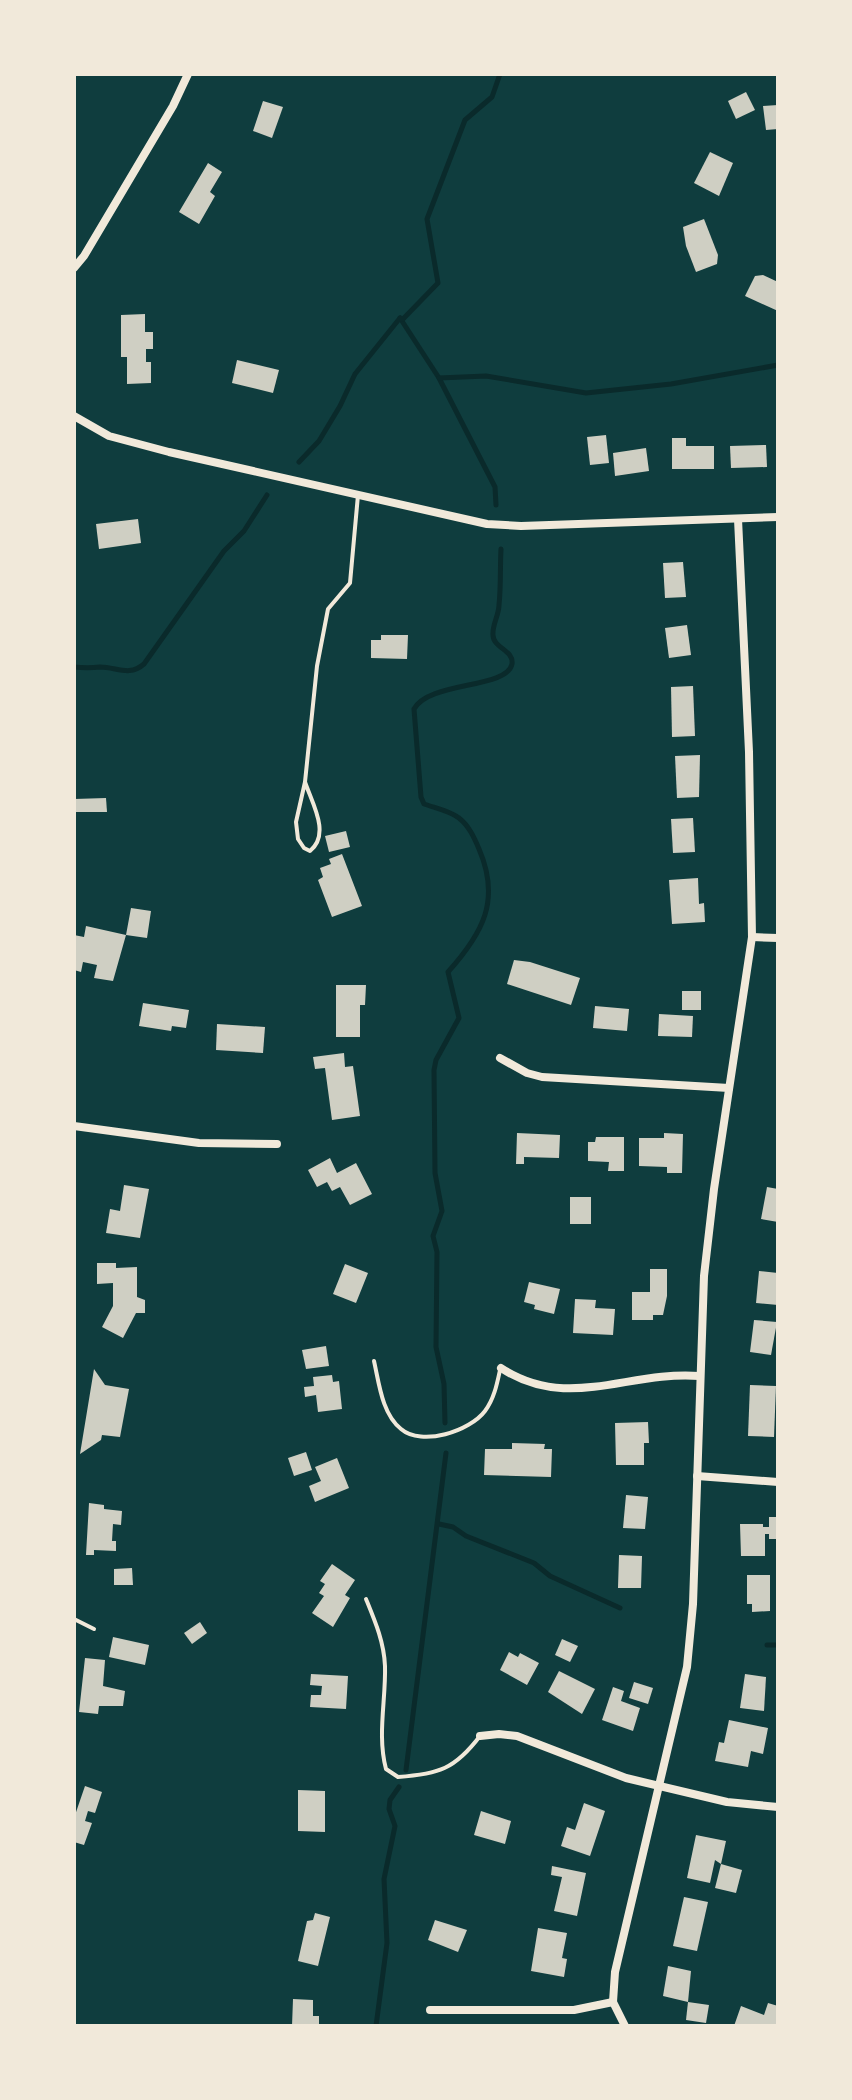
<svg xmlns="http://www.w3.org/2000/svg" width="852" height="2100" font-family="'Work Sans',sans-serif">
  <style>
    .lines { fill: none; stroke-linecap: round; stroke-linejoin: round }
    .stream { stroke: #0a2a2b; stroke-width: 5 }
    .building { fill: #cfcfc3 }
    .service { stroke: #f1e9da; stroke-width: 4 }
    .minor { stroke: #f1e9da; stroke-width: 8 }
  </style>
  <rect width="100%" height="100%" fill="#0f3d3e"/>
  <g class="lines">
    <!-- stream -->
    <g class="stream">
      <polyline points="400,318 439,378 495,487 496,505"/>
      <polyline points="439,378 486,376 586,393 671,384 778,365"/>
      <polyline points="299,462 319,441 340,406 355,374 400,318 403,319 438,283 427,219 465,120 492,97 500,74"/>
      <path d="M 74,667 C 84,668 91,668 100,667 C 117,667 129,677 144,664 L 224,551 L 244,531 L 267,495"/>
      <path d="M 445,1423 L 444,1384 L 436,1347 L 437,1252 L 433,1236 L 442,1211 L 435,1173 L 434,1070 L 436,1060 L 459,1018 L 448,972 C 483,933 501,900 479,849 C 474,837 469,826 459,818 C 450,811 435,808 424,804 L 421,797 L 414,709 C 429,681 507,689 512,664 C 514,650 493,648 493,635 C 492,625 499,615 499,605 C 501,586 500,568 501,549"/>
      <polyline points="439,1524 453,1527 466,1536 534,1563 550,1576 620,1608"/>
      <polyline points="767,1645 778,1645"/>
      <polyline points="406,1770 446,1453"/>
      <polyline points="376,2026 387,1943 384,1879 395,1826 389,1809 390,1800 399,1787"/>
    </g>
  </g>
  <!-- building -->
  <g class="building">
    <polygon points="746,92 755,110 736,119 728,101"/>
    <polygon points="263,101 283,107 272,138 253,131"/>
    <polygon points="778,105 778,129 766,130 763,106"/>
    <polygon points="710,152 733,163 719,196 694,183"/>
    <polygon points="208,163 222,172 210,192 215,196 199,224 179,212"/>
    <polygon points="704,219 718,255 717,264 696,272 686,246 683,227"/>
    <polygon points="763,275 778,282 778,311 745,296 755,276"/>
    <polygon points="145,314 145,332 153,332 153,349 146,349 146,362 151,362 151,383 127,384 127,357 121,357 121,315"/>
    <polygon points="237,360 279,370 273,393 232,383"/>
    <polygon points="606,435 609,463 590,465 587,437"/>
    <polygon points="672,438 686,438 686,446 714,446 714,469 672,469"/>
    <polygon points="766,445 767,467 731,468 730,446"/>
    <polygon points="646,448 649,471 615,476 613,453"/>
    <polygon points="138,519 141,543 99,549 96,524"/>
    <polygon points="683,562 686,597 665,598 663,563"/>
    <polygon points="687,625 691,655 669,658 665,628"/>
    <polygon points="381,635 408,635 407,659 371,658 371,640 381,640"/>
    <polygon points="693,686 695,736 672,737 671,687"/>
    <polygon points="700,755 699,797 677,798 675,756"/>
    <polygon points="106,798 107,812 74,812 74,799"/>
    <polygon points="693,818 695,852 673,853 671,819"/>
    <polygon points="346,831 350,847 329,852 325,836"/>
    <polygon points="342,854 362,906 332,917 318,880 323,877 320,868 331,864 329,859"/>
    <polygon points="698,878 699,904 704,903 705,922 672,924 669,880"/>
    <polygon points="131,908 151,911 147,938 126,935 113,981 94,978 97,965 83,962 81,972 74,970 74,935 84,937 86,926 126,935"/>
    <polygon points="514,960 530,962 580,978 571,1005 507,984"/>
    <polygon points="336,985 366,985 365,1005 360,1005 360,1037 336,1037"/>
    <rect x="682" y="991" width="19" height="19"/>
    <polygon points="143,1003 189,1010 186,1028 172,1026 171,1031 139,1026"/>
    <polygon points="595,1006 629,1009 627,1031 593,1028"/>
    <polygon points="659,1014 693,1016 692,1037 658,1036"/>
    <polygon points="217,1024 265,1027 263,1053 216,1050"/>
    <polygon points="344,1053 345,1067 353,1066 360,1116 332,1120 325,1068 315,1069 313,1057"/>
    <polygon points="517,1133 560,1135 559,1158 524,1157 524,1164 516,1164"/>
    <polygon points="664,1133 683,1134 682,1173 667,1173 667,1167 639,1166 639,1138 664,1138"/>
    <polygon points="596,1137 624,1137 624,1171 608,1171 609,1162 588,1161 588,1142 595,1142"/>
    <polygon points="330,1158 337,1173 356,1163 372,1194 350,1205 340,1187 332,1191 327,1182 317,1187 308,1170"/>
    <polygon points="124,1185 149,1189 140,1238 106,1233 110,1209 120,1211"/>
    <polygon points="767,1187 778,1189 778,1222 761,1219"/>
    <rect x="570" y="1197" width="21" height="27"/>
    <polygon points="97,1263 116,1263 116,1268 137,1267 137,1297 145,1300 145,1313 136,1313 123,1338 102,1327 113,1306 113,1283 97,1284"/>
    <polygon points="345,1264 368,1273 356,1303 333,1294"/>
    <polygon points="650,1269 667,1269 667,1296 663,1315 653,1315 653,1320 632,1320 632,1292 650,1292"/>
    <polygon points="759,1271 778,1273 778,1305 756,1303"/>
    <polygon points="529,1282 560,1289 554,1314 534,1309 535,1305 524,1302"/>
    <polygon points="575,1299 596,1300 595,1308 615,1309 613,1335 573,1333"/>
    <polygon points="754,1320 777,1322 771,1355 750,1352"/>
    <polygon points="326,1346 329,1366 306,1369 302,1350"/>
    <polygon points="94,1369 105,1385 129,1389 120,1437 102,1435 101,1440 80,1454"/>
    <polygon points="332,1375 333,1382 339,1381 342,1409 318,1412 316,1395 305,1397 304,1387 314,1386 313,1377"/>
    <polygon points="750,1385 776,1386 774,1437 748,1436"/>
    <polygon points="648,1422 649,1443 644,1443 644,1465 616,1465 615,1423"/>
    <polygon points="512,1443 545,1444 544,1449 552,1449 551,1477 484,1475 485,1449 512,1449"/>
    <polygon points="306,1452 312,1470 294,1476 288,1458"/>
    <polygon points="337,1458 349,1488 315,1502 309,1486 321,1481 315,1467"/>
    <polygon points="626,1495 648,1497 645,1529 623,1528"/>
    <polygon points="89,1503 104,1505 104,1509 122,1511 121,1525 113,1524 112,1541 116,1541 116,1551 94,1550 94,1555 86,1555"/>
    <polygon points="769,1517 778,1517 778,1539 769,1539 769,1534 765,1534 765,1556 741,1556 740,1524 763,1524 763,1527 769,1527"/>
    <polygon points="619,1555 642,1556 641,1588 618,1588"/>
    <polygon points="332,1564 355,1580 345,1595 350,1598 333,1627 312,1613 324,1596 319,1593 325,1584 320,1581"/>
    <polygon points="132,1568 133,1585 114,1585 114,1569"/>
    <polygon points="747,1575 770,1575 770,1611 752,1612 752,1604 747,1604"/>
    <polygon points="200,1622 207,1633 192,1644 184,1633"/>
    <polygon points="113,1637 149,1645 145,1665 109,1657"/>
    <polygon points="562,1639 578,1646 570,1662 555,1655"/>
    <polygon points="509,1652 518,1657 520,1653 539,1663 527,1685 500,1670"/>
    <polygon points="85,1658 105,1660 103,1686 125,1691 123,1706 99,1706 98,1714 79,1712"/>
    <polygon points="559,1671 595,1689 582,1714 548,1692"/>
    <polygon points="311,1674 348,1676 346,1709 310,1707 311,1695 321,1695 322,1686 310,1685"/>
    <polygon points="745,1674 766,1677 764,1711 740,1708"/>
    <polygon points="634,1682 653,1688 648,1704 629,1698"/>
    <polygon points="613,1687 624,1691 621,1701 640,1708 633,1731 602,1720"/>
    <polygon points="729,1720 768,1728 763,1754 751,1751 748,1767 715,1761 719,1742 724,1743"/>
    <polygon points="85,1786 102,1792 95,1813 88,1811 85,1821 92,1823 84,1845 74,1842 74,1818"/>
    <polygon points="298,1790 325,1791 325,1832 298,1831"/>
    <polygon points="584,1803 605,1811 590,1856 561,1846 567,1827 575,1830"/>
    <polygon points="481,1811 511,1821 505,1844 474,1835"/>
    <polygon points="696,1835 726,1841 721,1864 715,1860 710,1883 687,1878"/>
    <polygon points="721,1864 742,1870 736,1893 715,1888"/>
    <polygon points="552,1866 586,1873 577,1916 554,1911 562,1877 551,1875"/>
    <polygon points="684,1897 708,1902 697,1951 673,1946"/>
    <polygon points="315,1913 330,1917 318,1966 298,1961 307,1921 313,1920"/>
    <polygon points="435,1920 467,1930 458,1952 428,1940"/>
    <polygon points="538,1928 567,1933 562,1958 567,1959 564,1977 531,1971"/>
    <polygon points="668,1966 691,1971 688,2002 663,1996"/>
    <polygon points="293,1999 313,2000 313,2016 319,2016 319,2026 292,2026"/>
    <polygon points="688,2002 709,2005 706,2023 686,2020"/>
    <polygon points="768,2003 778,2006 778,2026 734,2026 741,2006 764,2015"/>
  </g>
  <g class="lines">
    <!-- service -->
    <g class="service">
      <path d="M 305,782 C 312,803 331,834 310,851 L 304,848 L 298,839 L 296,822 L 305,782 L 317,666 L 328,609 L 350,583 L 358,495"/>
      <path d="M 374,1361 C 379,1383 382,1414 401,1429 C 422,1447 470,1431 485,1411 C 494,1399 497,1384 500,1370"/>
      <path d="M 366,1599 C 375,1621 384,1642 385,1666 C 386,1700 377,1735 386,1769 L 398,1777 C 439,1774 455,1769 480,1736"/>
      <polyline points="74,1619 94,1629"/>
    </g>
    <!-- minor -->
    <g class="minor">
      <polyline points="74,268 84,256 173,106 188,74"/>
      <polyline points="74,416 109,436 169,452 487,524 521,526 778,517"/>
      <polyline points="752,937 778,938"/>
      <polyline points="500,1058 527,1073 542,1077 729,1088"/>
      <polyline points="74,1126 199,1143 277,1144"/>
      <path d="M 501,1368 C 568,1412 628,1370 700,1376"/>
      <polyline points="697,1476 778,1482"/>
      <polyline points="480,1736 499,1734 517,1736 626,1778 727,1802 778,1807"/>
      <polyline points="430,2010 574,2010 613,2002"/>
      <polyline points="625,2026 613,2002 615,1972 687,1667 693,1604 704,1276 714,1189 752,937 749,752 738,519"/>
    </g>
  </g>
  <!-- border -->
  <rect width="852" height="2100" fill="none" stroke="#f1e9da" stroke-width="152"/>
</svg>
